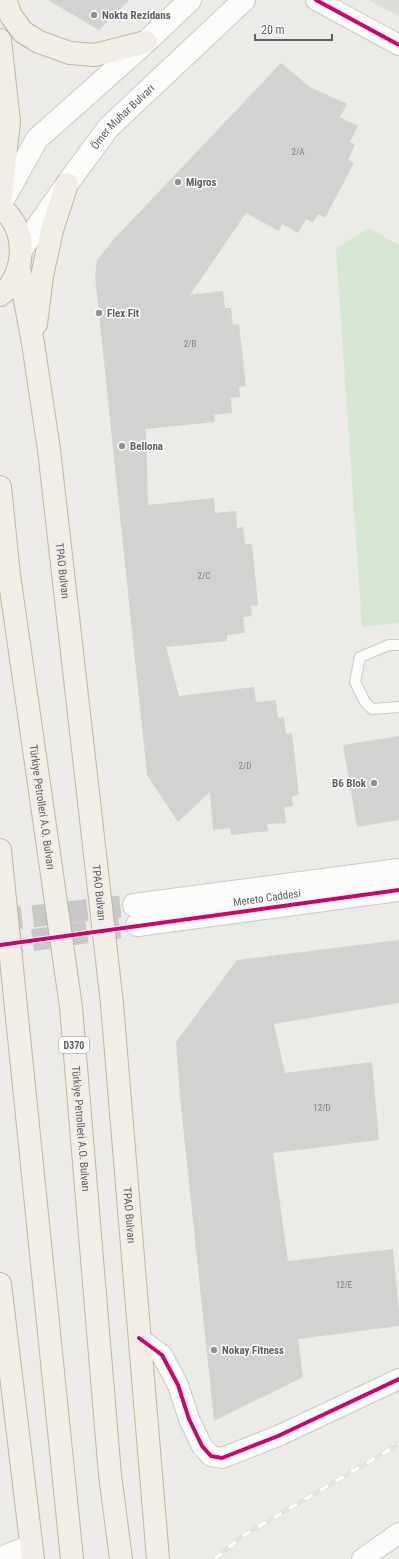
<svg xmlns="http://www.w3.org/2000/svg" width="399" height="1559" font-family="'Roboto Condensed',sans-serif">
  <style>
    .education { fill: #dfddd7 }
    .green { fill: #d5e7d3 }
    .building { fill: #d3d2d0 }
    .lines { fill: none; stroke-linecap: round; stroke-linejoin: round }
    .tertiary-tunnel { stroke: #c8c8c6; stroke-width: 22; stroke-dasharray: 22 11; stroke-linecap: butt }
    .service-casing { stroke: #c9c9c9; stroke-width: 12 }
    .minor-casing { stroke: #c9c9c9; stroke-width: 22 }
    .tertiary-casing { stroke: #c9c9c9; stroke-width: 24 }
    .secondary-casing { stroke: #c9c9c8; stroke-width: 24 }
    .trunk-casing { stroke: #c1b597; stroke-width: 24 }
    .service { stroke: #fcfcfb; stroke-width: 10 }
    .minor { stroke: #fcfcfb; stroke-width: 20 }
    .tertiary { stroke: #fcfcfb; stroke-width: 22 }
    .secondary { stroke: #fcfcfb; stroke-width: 22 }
    .trunk { stroke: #f0eee6; stroke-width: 22 }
    .rail-casing { stroke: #e3e2e2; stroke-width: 4.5 }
    .rail { stroke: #fff; stroke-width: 3; stroke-dasharray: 9; stroke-linecap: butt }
    .cycleway-casing { stroke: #fff; stroke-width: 6 }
    .cycleway { stroke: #d6006c; stroke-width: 4 }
    .poi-dot { fill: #8f9192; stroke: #fff; stroke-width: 1.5 }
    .labels { text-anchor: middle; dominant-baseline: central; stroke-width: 3; stroke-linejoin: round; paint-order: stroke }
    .number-label { font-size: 9px; fill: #7c7e80 }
    .shield { fill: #fff; stroke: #8e9092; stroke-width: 1 }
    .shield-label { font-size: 10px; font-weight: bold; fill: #5d6064 }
    .poi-label { font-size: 11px; font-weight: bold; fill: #5d6064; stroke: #fff; text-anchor: start }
    .street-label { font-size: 11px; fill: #5d6064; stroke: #fff }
  </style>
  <rect width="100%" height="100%" fill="#ecebe7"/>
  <!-- education -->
  <polygon class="education" points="368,0 399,0 399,16"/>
  <!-- green -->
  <polygon class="green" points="368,228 399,245 399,623 362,627 336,249"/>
  <!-- building -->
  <g class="building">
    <polygon points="48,0 129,0 99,30"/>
    <polygon points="281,63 310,87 347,104 340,117 358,126 350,142 355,145 348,160 354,163 325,218 318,214 313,223 306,219 298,233 282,224 279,231 246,213 190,295 223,291 225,308 231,308 233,325 239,324 246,386 239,387 240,397 231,398 232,413 214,415 215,422 146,429 148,505 214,498 215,513 236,511 237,528 243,527 245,544 252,544 258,605 251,606 252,616 243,617 245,633 227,635 227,641 166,647 179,696 254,687 256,702 276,700 278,718 284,717 286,734 292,733 299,795 292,796 293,806 284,807 286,823 267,824 268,831 231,835 230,828 213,830 210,792 178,822 147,775 95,276 97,260 114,239"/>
    <polygon points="399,736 399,820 357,827 343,745"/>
    <polygon points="399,940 399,1003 274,1024 285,1073 372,1062 379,1140 273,1153 288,1261 393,1249 399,1310 399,1326 298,1339 303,1377 214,1421 180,1097 176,1042 237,960"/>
  </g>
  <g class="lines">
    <!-- tertiary-tunnel -->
    <g class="tertiary-tunnel">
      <polyline points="0,920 134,905"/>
      <polyline points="0,945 137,925"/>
    </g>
    <defs>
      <polyline id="service" points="399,645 389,645 360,657 355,682 365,702 372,709 399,707"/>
      <g id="minor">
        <polyline points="316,0 399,45"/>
        <polyline points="139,1338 162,1355 178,1385 189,1419 202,1446 211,1456 222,1458 278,1436 399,1379"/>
        <polyline points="362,1559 399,1533"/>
      </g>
      <g id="tertiary">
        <polyline points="134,905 399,870"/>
        <polyline points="137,925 399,890"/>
        <polyline points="0,1558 31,1546"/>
      </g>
      <g id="secondary">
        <polyline points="0,205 37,139 146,42 190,0"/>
        <path id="s1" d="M 21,250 L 67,184 L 108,128 L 244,0"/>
      </g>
      <g id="trunk">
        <polyline points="5,0 11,16 23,32 39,42 70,53 95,55 146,42"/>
        <polyline points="0,40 9,122 0,203"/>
        <path d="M 0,205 C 3,209 7,213 10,217 C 25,236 24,267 9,287 C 7,290 3,292 0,295"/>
        <path id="s2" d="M 19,268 L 33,343 L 49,450 L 112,1004 L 158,1559"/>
        <polyline points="36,324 42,276 52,230 67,184"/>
        <path id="s3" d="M 0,487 L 9,575 L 71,1007 L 110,1475 L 121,1559"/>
        <polyline points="0,850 72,1559"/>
        <polyline points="0,1284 33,1559"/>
      </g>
    </defs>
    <!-- service casing -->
    <use href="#service" class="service-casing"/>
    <!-- minor casing -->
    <use href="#minor" class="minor-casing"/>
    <!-- tertiary casing -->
    <use href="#tertiary" class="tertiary-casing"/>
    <!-- secondary casing -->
    <use href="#secondary" class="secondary-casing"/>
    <!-- trunk casing -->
    <use href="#trunk" class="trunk-casing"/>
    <!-- service -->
    <use href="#service" class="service"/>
    <!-- minor -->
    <use href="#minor" class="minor"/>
    <!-- tertiary -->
    <use href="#tertiary" class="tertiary"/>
    <!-- secondary -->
    <use href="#secondary" class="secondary"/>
    <!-- trunk -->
    <use href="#trunk" class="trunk"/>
    <defs>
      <polyline id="rail" points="215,1559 241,1537 399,1444"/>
    </defs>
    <!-- rail casing -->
    <use href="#rail" class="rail-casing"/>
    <!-- rail -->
    <use href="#rail" class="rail"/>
    <defs>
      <g id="cycleway">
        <polyline points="316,0 399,45"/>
        <polyline points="0,945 399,890"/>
        <polyline points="139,1338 162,1355 178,1385 189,1419 202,1446 211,1456 222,1458 278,1436 399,1379"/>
      </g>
    </defs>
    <!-- cycleway casing -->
    <use href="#cycleway" class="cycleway-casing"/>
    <!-- cycleway -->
    <use href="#cycleway" class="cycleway"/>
  </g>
  <!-- markers -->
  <g class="poi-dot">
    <circle cx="94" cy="15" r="4"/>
    <circle cx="178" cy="182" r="4"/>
    <circle cx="99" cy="313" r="4"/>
    <circle cx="122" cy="446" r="4"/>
    <circle cx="374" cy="783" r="4"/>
    <circle cx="214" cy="1350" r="4"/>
  </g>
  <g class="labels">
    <!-- number labels -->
    <g class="number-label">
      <text x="298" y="152">2/A</text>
      <text x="190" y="344">2/B</text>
      <text x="204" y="576">2/C</text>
      <text x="245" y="766">2/D</text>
      <text x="322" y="1108">12/D</text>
      <text x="344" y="1285">12/E</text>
    </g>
    <!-- shield labels -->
    <rect class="shield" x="59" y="1037" width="30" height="16" rx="3"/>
    <g class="shield-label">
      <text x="74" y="1045">D370</text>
    </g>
    <!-- poi labels -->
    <g class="poi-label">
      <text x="102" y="15">Nokta Rezidans</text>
      <text x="186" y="182">Migros</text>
      <text x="107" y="313">Flex Fit</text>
      <text x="130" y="446">Bellona</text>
      <text x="366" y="783" text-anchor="end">B6 Blok</text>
      <text x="222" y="1350">Nokay Fitness</text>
    </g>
    <!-- street labels -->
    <g class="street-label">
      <text stroke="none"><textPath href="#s1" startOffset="168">Ömer Muhar Bulvarı</textPath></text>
      <text stroke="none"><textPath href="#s2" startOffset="306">TPAO Bulvarı</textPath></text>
      <text stroke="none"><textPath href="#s3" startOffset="323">Türkiye Petrolleri A.O. Bulvarı</textPath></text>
      <text stroke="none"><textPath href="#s2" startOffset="630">TPAO Bulvarı</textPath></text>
      <text transform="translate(267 898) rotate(-8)">Mereto Caddesi</text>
      <text stroke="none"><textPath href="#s3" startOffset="647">Türkiye Petrolleri A.O. Bulvarı</textPath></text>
      <text stroke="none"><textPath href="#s2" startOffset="954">TPAO Bulvarı</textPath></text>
    </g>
  </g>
  <!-- scale -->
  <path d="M255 34v6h77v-6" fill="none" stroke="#5d6064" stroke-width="2"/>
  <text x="261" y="34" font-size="12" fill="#5d6064" stroke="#ffffff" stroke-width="3" paint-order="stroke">20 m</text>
</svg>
